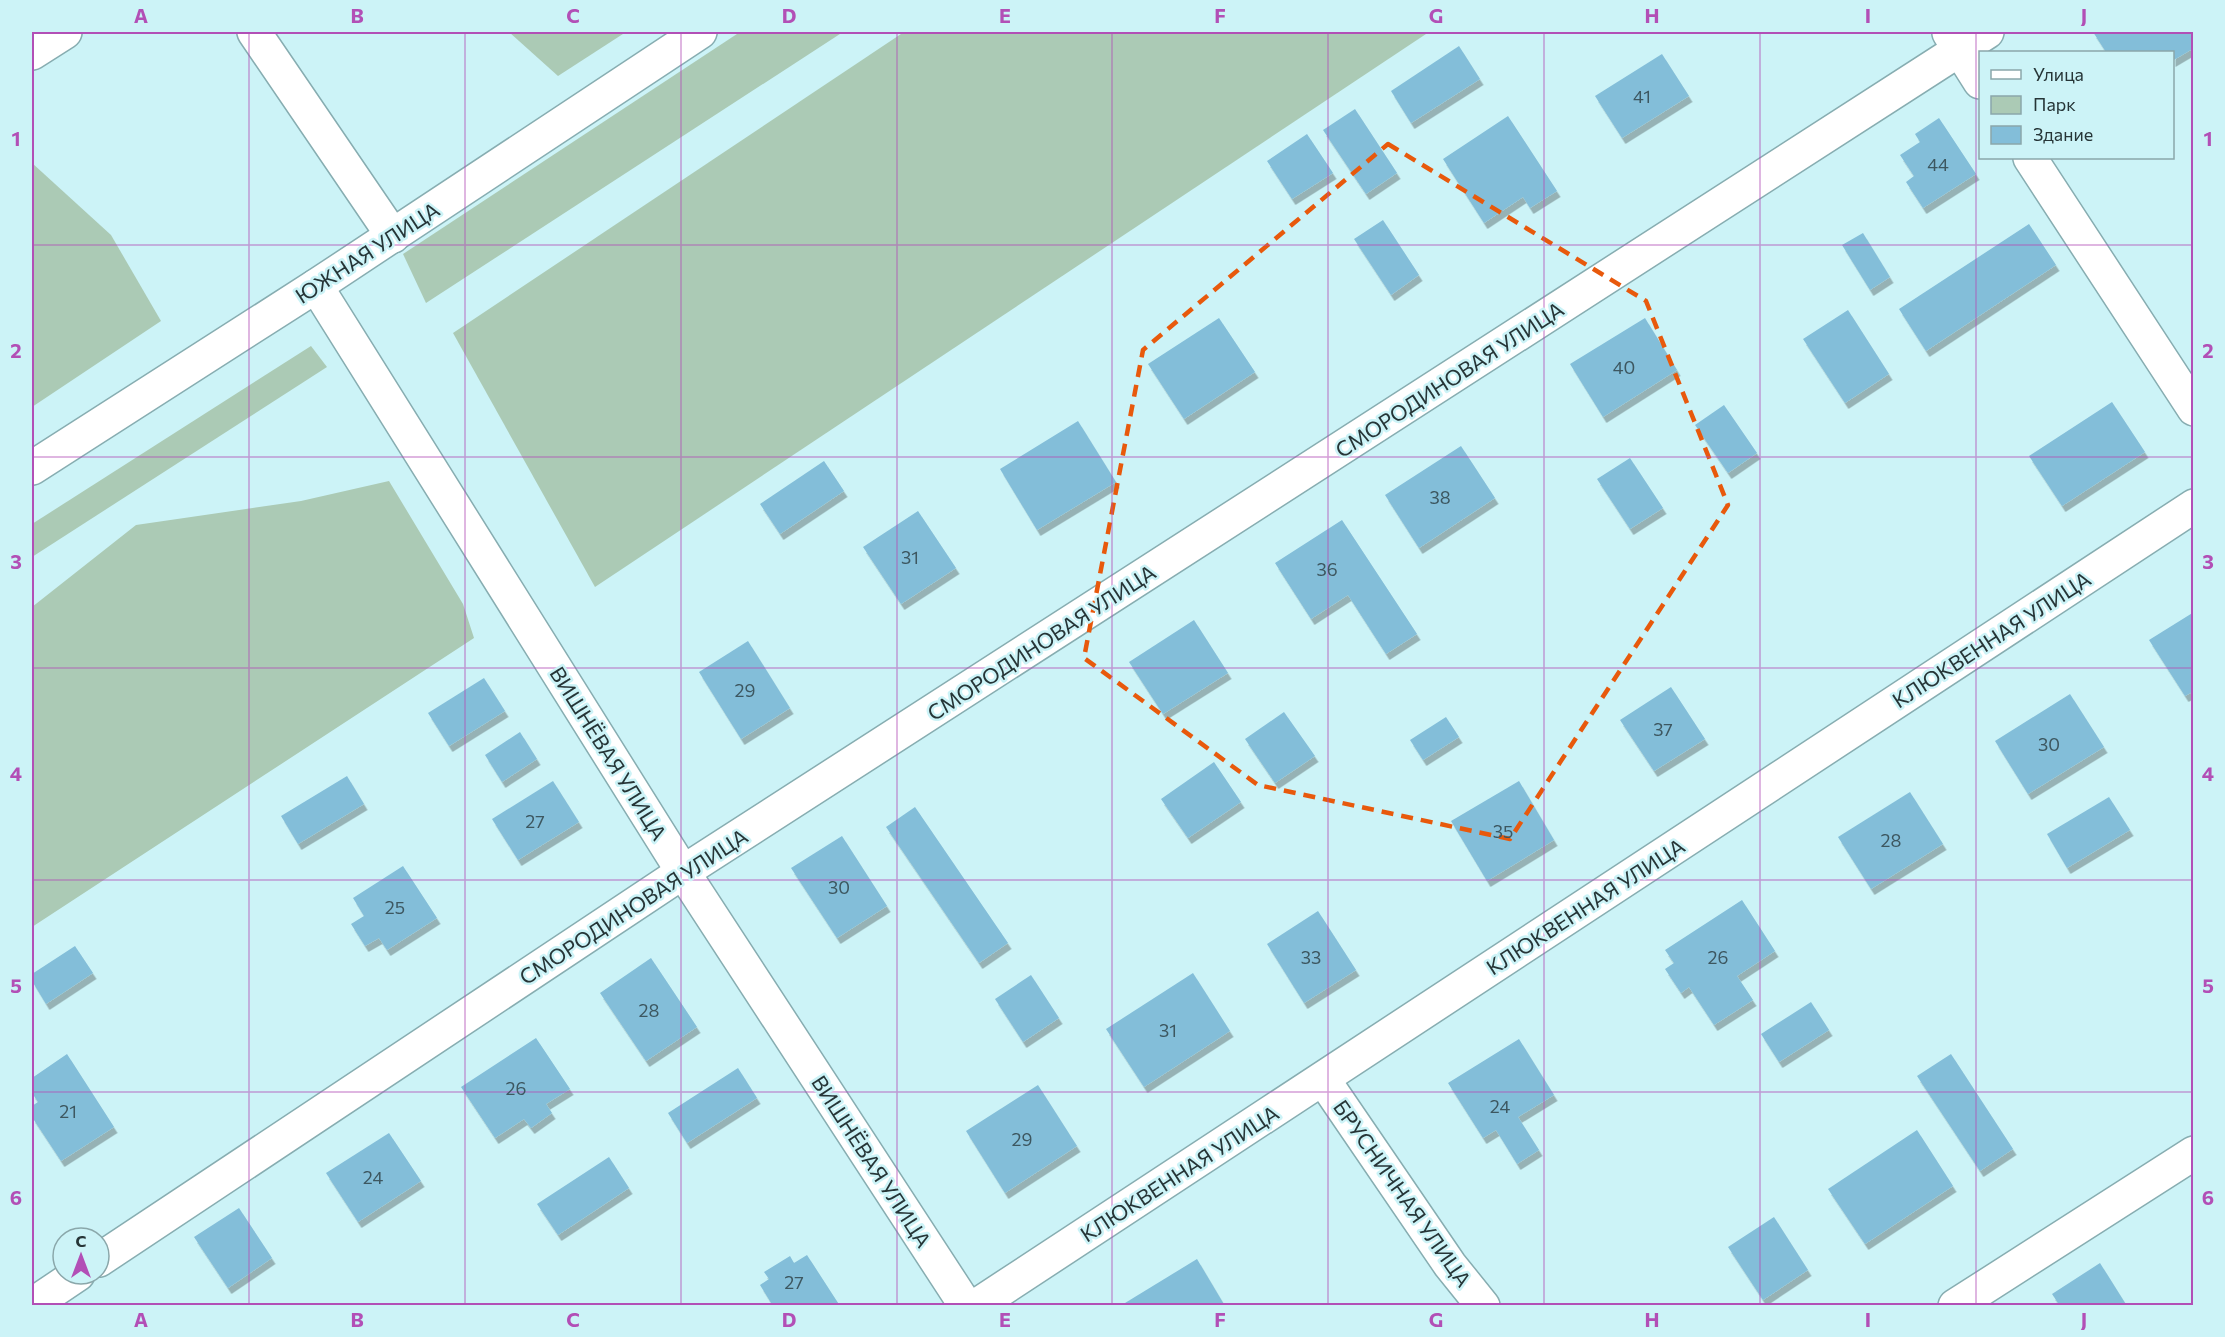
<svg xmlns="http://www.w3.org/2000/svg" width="2225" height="1337" font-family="Commissioner,sans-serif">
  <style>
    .green { fill: #abcab5 }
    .building { fill: #83bed9; filter: url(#shadow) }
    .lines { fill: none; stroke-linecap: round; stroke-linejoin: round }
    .street-casing { stroke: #87adb1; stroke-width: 36 }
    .secondary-casing { stroke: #87adb1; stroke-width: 36 }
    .street { stroke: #fff; stroke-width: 33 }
    .secondary { stroke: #fff; stroke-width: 33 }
    .marked { fill: none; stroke: #e8590c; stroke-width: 4.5; stroke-dasharray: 12 8; stroke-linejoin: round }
    .grid { fill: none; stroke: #b24fb6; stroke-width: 1.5; stroke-opacity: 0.55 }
    .labels { text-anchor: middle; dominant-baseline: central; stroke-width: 5; stroke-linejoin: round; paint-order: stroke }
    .number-label { font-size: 18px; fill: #3d5760 }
    .street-label { font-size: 21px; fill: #263537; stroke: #ccf3f7 }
    .neatline { fill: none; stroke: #b24fb6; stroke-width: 2 }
    .grid-label { font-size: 20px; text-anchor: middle; font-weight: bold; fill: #b24fb6 }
  </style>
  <defs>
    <filter id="shadow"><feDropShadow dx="3.5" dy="6" stdDeviation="0" flood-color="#0004"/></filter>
  </defs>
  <rect width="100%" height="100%" fill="#ccf3f7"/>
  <!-- green -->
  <g class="green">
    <polygon points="509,32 626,32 558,76"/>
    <polygon points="740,32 843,32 426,303 403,254"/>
    <polygon points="904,32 1429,32 595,587 453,333"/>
    <polygon points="32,163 111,235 161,321 32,407"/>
    <polygon points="311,346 327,367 32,557 32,524"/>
    <polygon points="389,481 463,604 474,638 32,927 32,607 136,525 301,501"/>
  </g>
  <!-- building -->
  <g class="building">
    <polygon points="2093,32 2194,32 2194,48 2172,61 2172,52 2106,52"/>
    <polygon points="1459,46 1480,79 1411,123 1391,91"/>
    <polygon points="1662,54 1689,96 1622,138 1595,96"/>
    <polygon points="1355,109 1397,173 1366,194 1323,130"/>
    <polygon points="1508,116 1557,191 1530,208 1523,197 1484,223 1443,159"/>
    <polygon points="1939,118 1976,174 1923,208 1906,182 1914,176 1900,155 1920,142 1915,134"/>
    <polygon points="1307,134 1333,173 1292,199 1267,161"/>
    <polygon points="1383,220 1419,275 1391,295 1354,239"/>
    <polygon points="2029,224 2056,265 1926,351 1899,309"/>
    <polygon points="1863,233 1890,277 1870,290 1842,245"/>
    <polygon points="1848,310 1889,374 1845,403 1803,339"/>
    <polygon points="1219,318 1255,372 1184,419 1148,364"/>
    <polygon points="1645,318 1677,370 1603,417 1570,364"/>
    <polygon points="2112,402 2145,452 2062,506 2029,456"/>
    <polygon points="1724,405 1757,453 1728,473 1695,425"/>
    <polygon points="1078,421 1116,482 1037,530 1000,469"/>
    <polygon points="1461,446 1495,498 1419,548 1385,495"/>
    <polygon points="1630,458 1663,508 1630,529 1597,479"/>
    <polygon points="824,461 844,491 780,534 760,504"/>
    <polygon points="918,511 956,568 901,604 863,547"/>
    <polygon points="1342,520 1417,634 1386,654 1348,595 1311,619 1275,563"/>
    <polygon points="2194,612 2194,691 2185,696 2149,640"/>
    <polygon points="1194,620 1228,673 1163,714 1129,662"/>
    <polygon points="748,641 790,708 741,739 699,672"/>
    <polygon points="484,678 505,711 449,746 428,713"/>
    <polygon points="1671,687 1705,739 1654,771 1620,720"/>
    <polygon points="2070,694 2104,747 2028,794 1995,741"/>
    <polygon points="1284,712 1315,756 1275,783 1245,739"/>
    <polygon points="1446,717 1459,737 1423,760 1410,740"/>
    <polygon points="520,732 537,759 502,782 485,755"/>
    <polygon points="1214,762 1241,802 1188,838 1161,799"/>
    <polygon points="347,776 364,804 298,844 281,816"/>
    <polygon points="553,781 579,822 518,860 492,819"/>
    <polygon points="1519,781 1554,840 1487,881 1451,821"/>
    <polygon points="1910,792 1943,844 1871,889 1838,837"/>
    <polygon points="2109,797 2130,830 2067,868 2047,834"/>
    <polygon points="915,807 1008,943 979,963 886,827"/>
    <polygon points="842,836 887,906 837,938 791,868"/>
    <polygon points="403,866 437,918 387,950 379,938 365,946 351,924 364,916 353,898"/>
    <polygon points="1742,900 1775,951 1737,976 1753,1000 1714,1025 1689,987 1681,993 1665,969 1674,963 1665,950"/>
    <polygon points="1318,911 1356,970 1304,1003 1267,944"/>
    <polygon points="75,946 93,973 46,1004 32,981 32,974"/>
    <polygon points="651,958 697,1027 646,1061 600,993"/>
    <polygon points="1193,973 1230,1031 1144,1087 1106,1029"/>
    <polygon points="1031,975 1059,1018 1023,1042 995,999"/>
    <polygon points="1811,1002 1829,1030 1779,1062 1761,1034"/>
    <polygon points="536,1038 570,1089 546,1104 552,1113 531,1128 524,1119 495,1138 461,1087"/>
    <polygon points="1519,1039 1554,1095 1518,1117 1539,1150 1517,1164 1496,1130 1483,1138 1448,1083"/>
    <polygon points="67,1054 114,1127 61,1161 32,1117 32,1106 38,1102 32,1093 32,1078"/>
    <polygon points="1951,1054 2013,1149 1980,1171 1917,1076"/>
    <polygon points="738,1068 757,1098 687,1143 668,1113"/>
    <polygon points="1038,1085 1077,1146 1005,1193 966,1131"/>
    <polygon points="1917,1130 1953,1186 1865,1244 1828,1189"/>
    <polygon points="389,1133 421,1181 358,1222 326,1173"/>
    <polygon points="609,1157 629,1188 558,1235 537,1204"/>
    <polygon points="239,1208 272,1258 228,1288 194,1237"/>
    <polygon points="1774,1217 1808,1270 1763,1300 1728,1247"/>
    <polygon points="807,1255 840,1306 773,1306 760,1285 769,1279 764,1272 790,1256 794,1263"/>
    <polygon points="1197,1259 1225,1306 1127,1306 1125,1303"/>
    <polygon points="2100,1263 2127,1306 2060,1306 2052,1294"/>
  </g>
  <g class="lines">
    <defs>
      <g id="street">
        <polyline points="254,32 393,236"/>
        <polyline points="1949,33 1980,82"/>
        <polyline points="32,53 65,32"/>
        <polyline points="2030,158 2194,409"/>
        <polyline points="316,286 683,872 966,1306"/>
        <polyline points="1323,1079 1450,1265 1483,1306"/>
        <polyline points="99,1260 683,872 1987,32"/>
        <polyline points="32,1305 78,1274"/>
        <polyline points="976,1306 2194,506"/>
        <polyline points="1955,1306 2194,1153"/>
      </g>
      <polyline id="secondary" points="32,468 316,286 700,32"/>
    </defs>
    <!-- street casing -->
    <use href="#street" class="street-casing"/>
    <!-- secondary casing -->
    <use href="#secondary" class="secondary-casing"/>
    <!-- street -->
    <use href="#street" class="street"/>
    <!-- secondary -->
    <use href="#secondary" class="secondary"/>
  </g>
  <!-- marked area -->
  <path class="marked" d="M 1388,144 L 1646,301 L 1728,505 L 1510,839 L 1258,785 L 1084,658 L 1143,350 Z"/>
  <!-- grid -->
  <path class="grid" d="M 249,32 L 249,1306M 465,32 L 465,1306M 681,32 L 681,1306M 897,32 L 897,1306M 1112,32 L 1112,1306M 1328,32 L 1328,1306M 1544,32 L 1544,1306M 1760,32 L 1760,1306M 1976,32 L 1976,1306M 32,245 L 2194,245M 32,457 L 2194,457M 32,668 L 2194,668M 32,880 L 2194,880M 32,1092 L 2194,1092"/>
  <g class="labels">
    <!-- number labels -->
    <g class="number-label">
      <text x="1642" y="96">41</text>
      <text x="1938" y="164">44</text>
      <text x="1624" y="367">40</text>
      <text x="1440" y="497">38</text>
      <text x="910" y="557">31</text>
      <text x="1327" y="569">36</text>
      <text x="745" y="690">29</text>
      <text x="1663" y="729">37</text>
      <text x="2049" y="744">30</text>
      <text x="535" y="821">27</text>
      <text x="1503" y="831">35</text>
      <text x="1891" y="840">28</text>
      <text x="839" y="887">30</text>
      <text x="395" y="907">25</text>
      <text x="1311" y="957">33</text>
      <text x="1718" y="957">26</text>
      <text x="649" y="1010">28</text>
      <text x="1168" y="1030">31</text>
      <text x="516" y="1088">26</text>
      <text x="1500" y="1106">24</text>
      <text x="68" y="1111">21</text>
      <text x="1022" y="1139">29</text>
      <text x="373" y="1177">24</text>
      <text x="794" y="1282">27</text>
    </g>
    <!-- street labels -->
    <g class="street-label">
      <text transform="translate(367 252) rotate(-33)">ЮЖНАЯ УЛИЦА</text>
      <text transform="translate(1449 379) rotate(-33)">СМОРОДИНОВАЯ УЛИЦА</text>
      <text transform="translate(1991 639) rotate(-33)">КЛЮКВЕННАЯ УЛИЦА</text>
      <text transform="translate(1041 642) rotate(-33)">СМОРОДИНОВАЯ УЛИЦА</text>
      <text transform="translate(609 753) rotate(58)">ВИШНЁВАЯ УЛИЦА</text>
      <text transform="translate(633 906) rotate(-33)">СМОРОДИНОВАЯ УЛИЦА</text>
      <text transform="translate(1585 906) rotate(-33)">КЛЮКВЕННАЯ УЛИЦА</text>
      <text transform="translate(872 1161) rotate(57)">ВИШНЁВАЯ УЛИЦА</text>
      <text transform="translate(1179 1173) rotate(-33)">КЛЮКВЕННАЯ УЛИЦА</text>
      <text transform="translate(1403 1193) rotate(55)">БРУСНИЧНАЯ УЛИЦА</text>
    </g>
  </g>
  <!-- border -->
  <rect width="2225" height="1337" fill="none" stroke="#ccf3f7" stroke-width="66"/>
  <!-- legend -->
  <rect x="1979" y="51" width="195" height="108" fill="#ccf3f7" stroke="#8aa7aa" stroke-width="1.5"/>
  <rect x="1991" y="70" width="30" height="9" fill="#ffffff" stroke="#8aa7aa" stroke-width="1.5"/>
  <text x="2033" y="81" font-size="18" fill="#263537">Улица</text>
  <rect x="1991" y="96" width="30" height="18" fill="#abcab5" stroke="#8aa7aa" stroke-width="1.5"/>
  <text x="2033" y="111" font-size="18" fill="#263537">Парк</text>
  <rect x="1991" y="126" width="30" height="18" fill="#83bed9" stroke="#8aa7aa" stroke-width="1.5"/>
  <text x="2033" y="141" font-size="18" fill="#263537">Здание</text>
  <!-- north arrow -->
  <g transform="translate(81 1256)"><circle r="28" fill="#ccf3f7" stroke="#8aa7aa" stroke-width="1.5"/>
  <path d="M0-4.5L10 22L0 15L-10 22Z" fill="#b24fb6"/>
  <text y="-9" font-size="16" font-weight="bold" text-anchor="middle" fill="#263537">С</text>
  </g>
  <rect x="33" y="33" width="2159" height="1271" class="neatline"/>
  <g class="grid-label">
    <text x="141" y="23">A</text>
    <text x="357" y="23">B</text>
    <text x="573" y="23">C</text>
    <text x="789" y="23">D</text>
    <text x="1005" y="23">E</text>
    <text x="1220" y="23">F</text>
    <text x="1436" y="23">G</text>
    <text x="1652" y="23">H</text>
    <text x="1868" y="23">I</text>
    <text x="2084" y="23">J</text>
    <text x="16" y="146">1</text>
    <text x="2208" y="146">1</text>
    <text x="16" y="358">2</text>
    <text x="2208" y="358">2</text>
    <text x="16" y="569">3</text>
    <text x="2208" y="569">3</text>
    <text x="16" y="781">4</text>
    <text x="2208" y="781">4</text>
    <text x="16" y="993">5</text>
    <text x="2208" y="993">5</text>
    <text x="16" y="1205">6</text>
    <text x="2208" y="1205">6</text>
    <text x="141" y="1327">A</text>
    <text x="357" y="1327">B</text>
    <text x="573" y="1327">C</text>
    <text x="789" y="1327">D</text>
    <text x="1005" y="1327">E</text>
    <text x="1220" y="1327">F</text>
    <text x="1436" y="1327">G</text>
    <text x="1652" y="1327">H</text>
    <text x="1868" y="1327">I</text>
    <text x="2084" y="1327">J</text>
  </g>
</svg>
